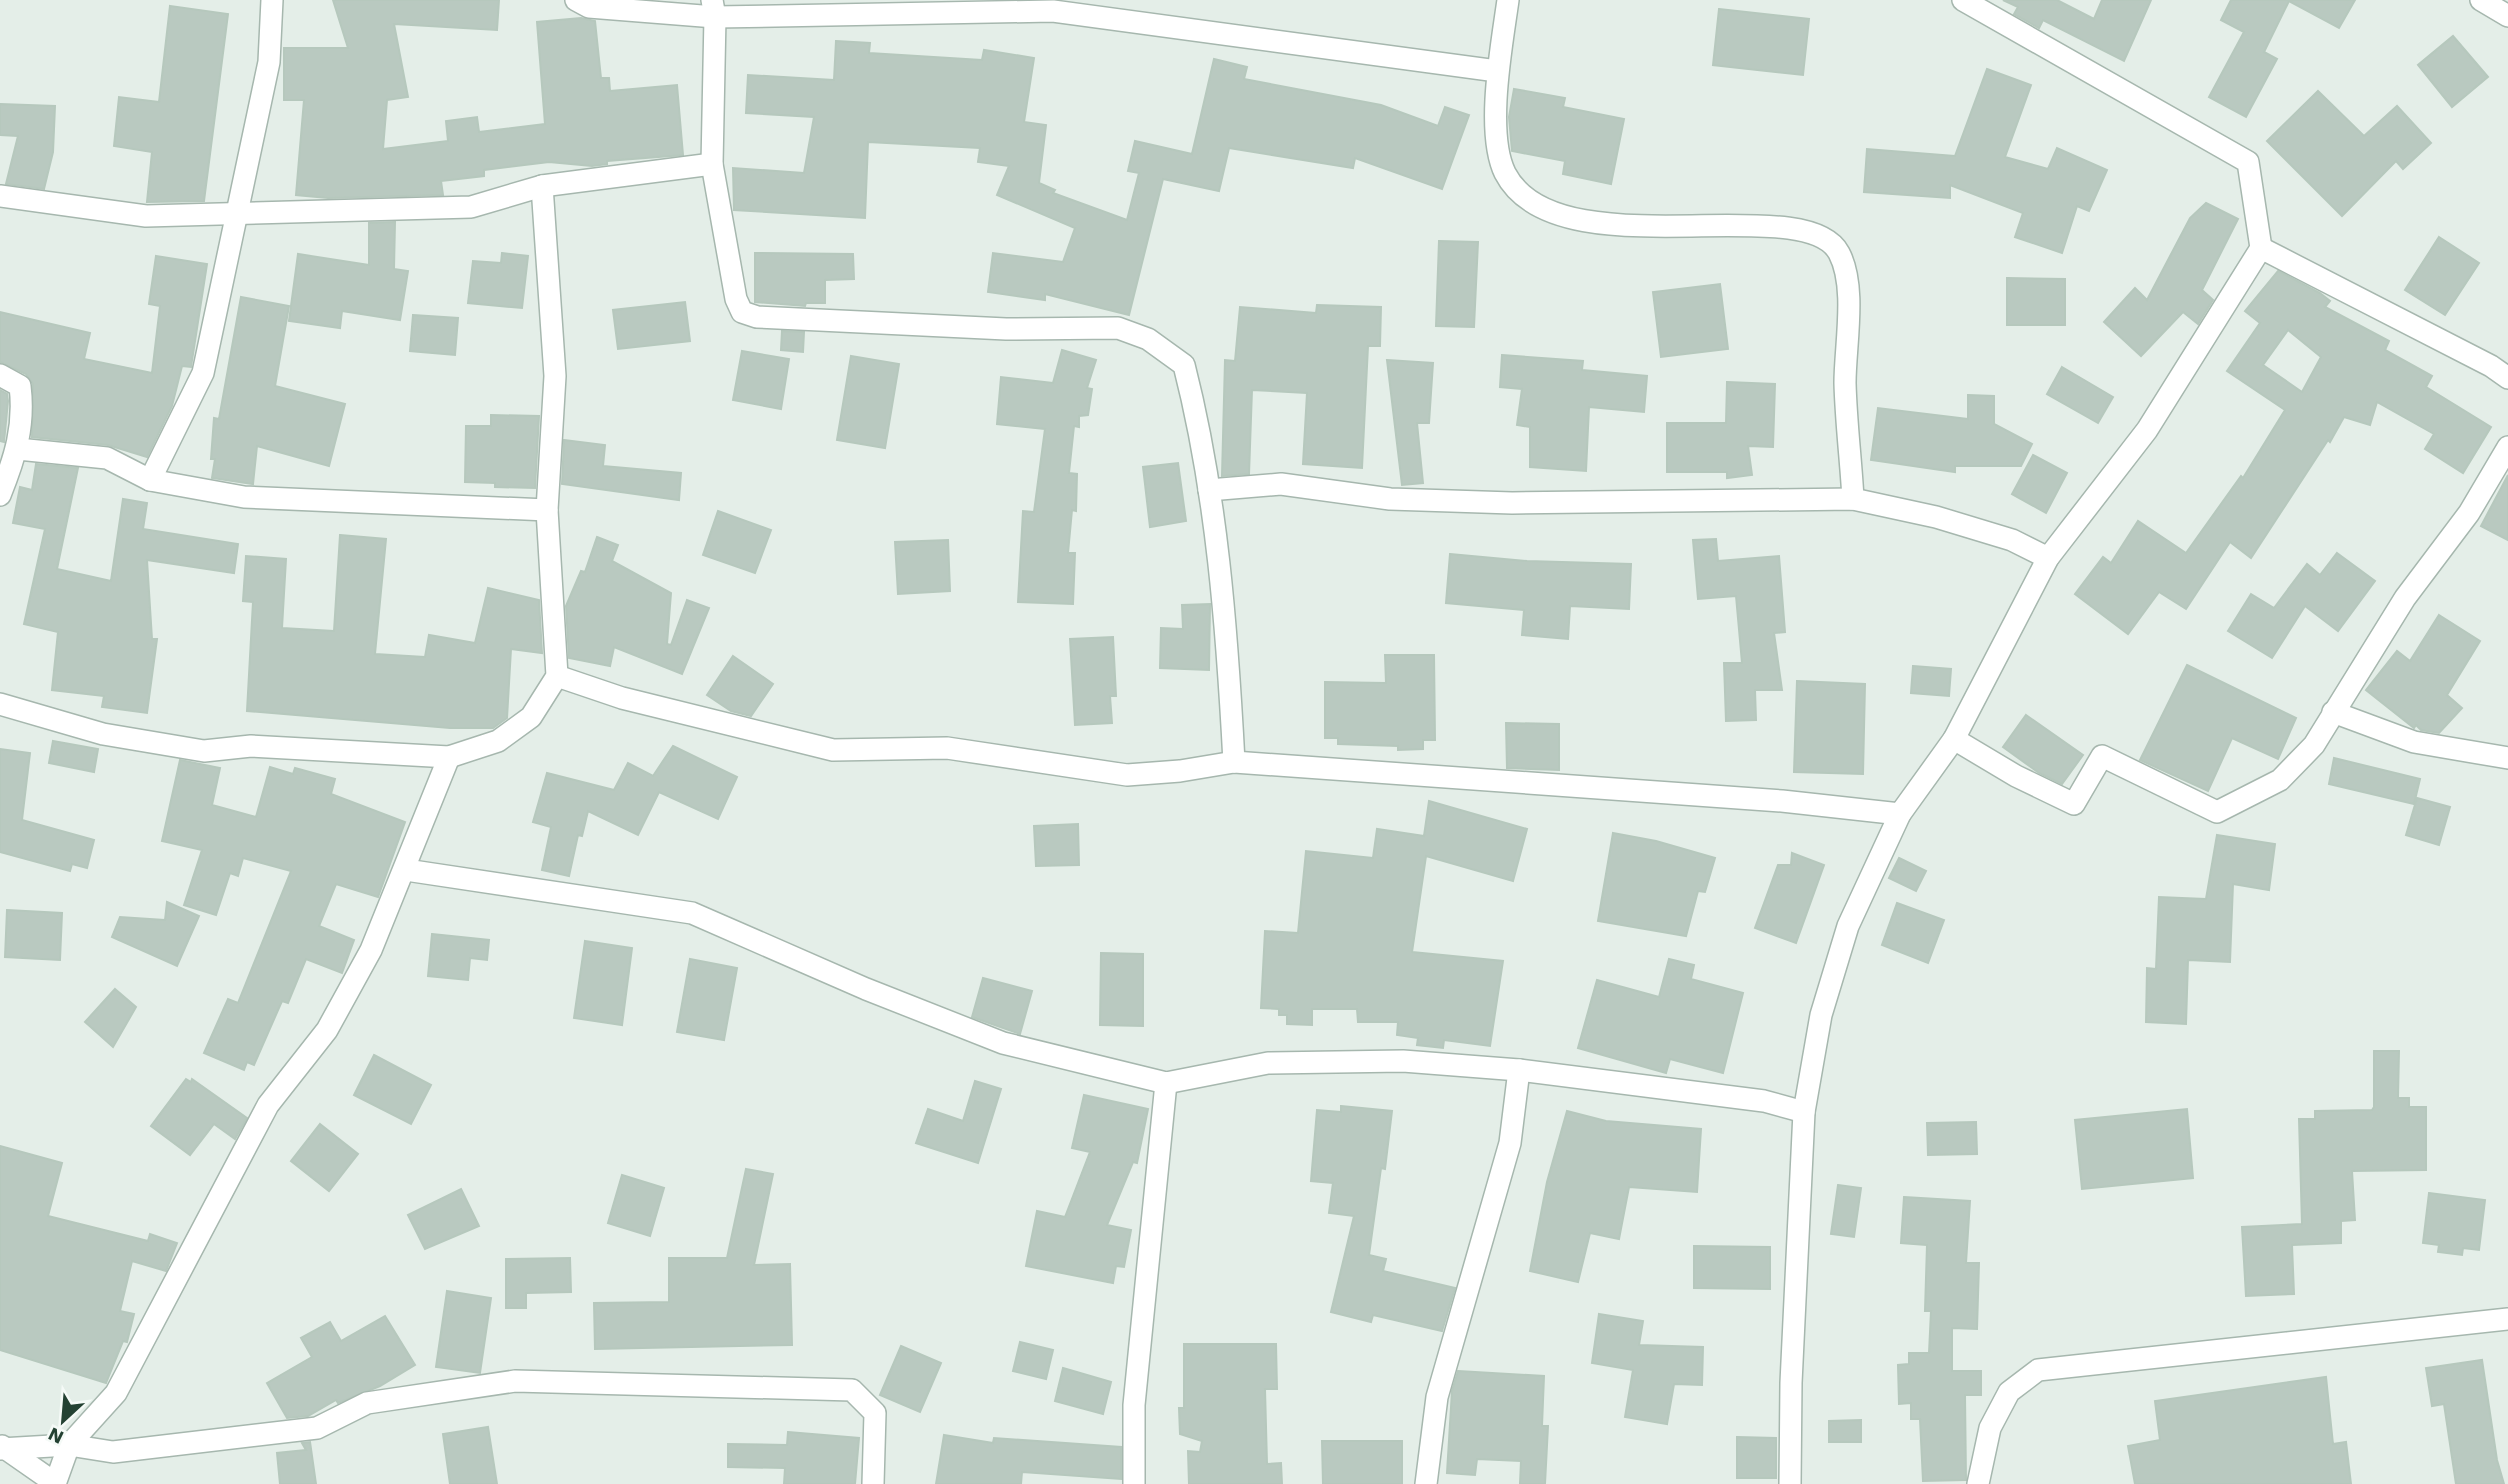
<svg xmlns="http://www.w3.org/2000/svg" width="2508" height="1484" font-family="'Work Sans',sans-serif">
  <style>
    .building { fill: #b9c9c0; stroke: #b6c8bd; stroke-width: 2; fill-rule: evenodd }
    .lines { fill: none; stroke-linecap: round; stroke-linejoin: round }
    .minor-casing { stroke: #a6b7ae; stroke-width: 24 }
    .minor { stroke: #fff; stroke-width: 21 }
  </style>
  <rect width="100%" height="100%" fill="#e4eee8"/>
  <!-- building -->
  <g class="building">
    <polygon points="333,0 499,0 497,30 394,24 408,97 387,100 383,149 448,141 446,121 477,117 479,132 545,124 537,22 581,18 595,21 601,78 609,78 610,91 677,85 683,155 607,161 607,164 592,166 549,162 484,170 484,176 441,181 443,195 328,198 296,195 304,100 284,100 284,48 348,48"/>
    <polygon points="2003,0 2057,0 2094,19 2102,0 2151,0 2124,61 2043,20 2039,28 2014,14 2018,7"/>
    <polygon points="2231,0 2355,0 2339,28 2289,1 2264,52 2277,59 2246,117 2209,97 2244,32 2221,20"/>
    <polygon points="170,6 228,14 204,201 147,202 152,152 114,146 119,97 159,102"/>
    <polygon points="1719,9 1809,19 1803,75 1713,65"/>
    <polygon points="2453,36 2488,77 2452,107 2418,65"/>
    <polygon points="836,41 870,43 869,53 982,60 984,50 1034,58 1024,122 1046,125 1039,183 1055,190 1053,193 1127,220 1139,173 1128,171 1135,141 1192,154 1214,59 1247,67 1244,79 1381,105 1438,126 1445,107 1469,115 1442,189 1355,158 1353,168 1229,148 1219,191 1163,179 1129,315 1045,294 1045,300 988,292 993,253 1063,262 1075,228 997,195 1009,166 978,162 980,148 868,142 865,218 734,210 733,168 804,173 814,117 746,113 748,75 834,80"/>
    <polygon points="1987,69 2031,85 2005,157 2048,169 2057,148 2107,170 2089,211 2077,206 2062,253 2015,237 2023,213 1950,185 1950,198 1864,192 1867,149 1955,156"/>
    <polygon points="1514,89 1565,98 1563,107 1624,119 1611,184 1563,174 1565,161 1512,151 1509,117"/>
    <polygon points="2318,91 2364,136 2397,106 2431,143 2403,169 2396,161 2342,216 2267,141"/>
    <polygon points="0,104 55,106 53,152 44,189 6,184 18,136 0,135"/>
    <polygon points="2206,203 2238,219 2202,290 2213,300 2198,324 2183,312 2141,356 2104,322 2135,288 2147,300 2190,218"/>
    <polygon points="395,222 394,269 408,271 400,320 342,311 340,328 289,321 298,254 369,265 369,223"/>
    <polygon points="2439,237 2479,263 2445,315 2405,290"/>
    <polygon points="1439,241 1478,242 1474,327 1436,326"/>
    <polygon points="502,253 528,256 522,308 468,303 473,261 501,263"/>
    <polygon points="755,253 853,254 854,279 825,280 825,303 806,303 805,306 755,302"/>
    <polygon points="156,256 207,264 191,367 182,366 172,406 147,457 108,445 32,437 33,384 26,374 0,362 0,312 90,333 84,359 152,373 160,306 149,304"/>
    <path d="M 2278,271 L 2320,293 L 2330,301 L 2325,307 L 2389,341 L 2385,350 L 2432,376 L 2426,387 L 2491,427 L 2463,473 L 2425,449 L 2434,434 L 2377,402 L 2370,425 L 2344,417 L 2330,442 L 2328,440 L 2251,558 L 2230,542 L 2186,609 L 2159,592 L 2128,634 L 2075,594 L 2103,557 L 2111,563 L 2138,521 L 2186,553 L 2241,476 L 2243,478 L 2285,410 L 2227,371 L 2260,323 L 2245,311 ZM 2288,330 L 2321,357 L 2302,392 L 2263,365 Z"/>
    <polygon points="2007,278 2065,279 2065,325 2007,325"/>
    <polygon points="1720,284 1728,349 1661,357 1653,292"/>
    <polygon points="241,297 289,306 275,386 345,404 329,466 257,446 253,484 212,478 215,459 211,459 214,418 219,419"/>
    <polygon points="685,302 690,341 618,349 613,310"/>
    <polygon points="1317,305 1381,307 1380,346 1368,346 1362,468 1303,464 1307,393 1252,390 1249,474 1222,476 1225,360 1235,361 1240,307 1316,313"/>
    <polygon points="413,315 458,318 455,355 410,351"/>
    <polygon points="782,331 804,332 803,352 781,350"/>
    <polygon points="1062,350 1096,360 1087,388 1092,389 1088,415 1079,416 1079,427 1074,426 1069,473 1077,474 1076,511 1072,510 1068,553 1075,553 1073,604 1018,602 1023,511 1034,512 1045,429 997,424 1001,377 1053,383"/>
    <polygon points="742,351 789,359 781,409 733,400"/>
    <polygon points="1502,355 1583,361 1582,370 1647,376 1644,412 1589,407 1586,471 1530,467 1530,427 1517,425 1522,389 1500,387"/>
    <polygon points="851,356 899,364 885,448 837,440"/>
    <polygon points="1387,360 1433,363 1429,423 1417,423 1423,483 1402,485"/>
    <polygon points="2062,367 2113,397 2098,423 2047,394"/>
    <polygon points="1727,382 1775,384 1773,447 1748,446 1752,475 1727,478 1727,472 1667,472 1667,423 1726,423"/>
    <polygon points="0,390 7,394 8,401 4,442 0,441"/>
    <polygon points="1968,395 1994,396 1994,424 2032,444 2021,466 1955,466 1955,472 1871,460 1878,408 1968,419"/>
    <polygon points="491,415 539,416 535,488 495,487 495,483 465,482 466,426 491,426"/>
    <polygon points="564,440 605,445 603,466 681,473 679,500 562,484"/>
    <polygon points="2033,455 2067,473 2046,513 2012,494"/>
    <polygon points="1178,463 1186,521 1150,527 1143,467"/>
    <polygon points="36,464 78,468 57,569 111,581 123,499 147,503 143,529 238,544 234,573 147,560 152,639 157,639 147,713 102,707 104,696 52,690 58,632 24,624 45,529 13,523 20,487 32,490"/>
    <polygon points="2508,475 2508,540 2481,526"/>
    <polygon points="718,511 771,530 755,573 703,555"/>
    <polygon points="340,535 386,539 375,654 425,657 429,635 475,643 488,588 539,600 542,653 511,649 507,718 493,728 450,728 247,711 253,602 243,601 246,556 286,559 282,628 334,631"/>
    <polygon points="597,537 618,545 612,561 671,593 667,644 671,645 687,600 709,608 682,674 614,647 610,666 569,658 566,606 581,571 585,572"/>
    <polygon points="1716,539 1718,561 1779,556 1785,632 1774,633 1782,690 1755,690 1756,720 1726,721 1724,663 1742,663 1736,596 1698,599 1693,540"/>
    <polygon points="948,540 950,591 898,594 895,542"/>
    <polygon points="2337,553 2375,581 2338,631 2305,606 2272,658 2228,631 2251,594 2274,608 2307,564 2320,575"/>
    <polygon points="1450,554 1527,561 1631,564 1629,609 1570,606 1568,639 1522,635 1524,610 1446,603"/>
    <polygon points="1210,604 1209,670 1160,668 1161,628 1183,629 1182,605"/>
    <polygon points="2439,615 2480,641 2447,695 2462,708 2439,733 2421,730 2416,725 2414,728 2366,690 2397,651 2410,661"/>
    <polygon points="1113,637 1116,696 1110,696 1112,723 1075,725 1070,639"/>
    <polygon points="1385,655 1434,655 1435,740 1423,740 1423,749 1398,750 1398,746 1338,744 1338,738 1325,738 1325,682 1386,683"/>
    <polygon points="733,656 773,684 751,716 731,711 707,695"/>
    <polygon points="2187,665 2296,718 2278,759 2232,738 2208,791 2140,760"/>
    <polygon points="1913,666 1951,669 1949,696 1911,693"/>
    <polygon points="1797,681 1865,684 1863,774 1794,772"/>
    <polygon points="2026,715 2083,755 2062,784 2039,773 2003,747"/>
    <polygon points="1506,723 1559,724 1559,770 1507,768"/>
    <polygon points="53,741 98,749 94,772 49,763"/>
    <polygon points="673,746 737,777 718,819 659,792 638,835 588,811 582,836 578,835 569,876 542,870 551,827 533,822 547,773 614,790 628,763 653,776"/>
    <polygon points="0,749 30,753 22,820 94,840 87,868 72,864 70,871 0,852"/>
    <polygon points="2334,758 2420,779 2414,804 2329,784"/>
    <polygon points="180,760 220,768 212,805 256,817 270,767 293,774 295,768 335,779 331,794 405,822 378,897 336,884 319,926 354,940 342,973 306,959 288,1003 282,1001 254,1065 247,1062 244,1070 204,1053 228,999 238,1003 291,871 243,858 238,876 230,873 216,915 184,905 202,850 162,841"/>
    <polygon points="2417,798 2450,807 2439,845 2406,835"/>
    <polygon points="1429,801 1527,829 1513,881 1426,856 1412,952 1503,961 1490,1046 1444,1040 1443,1048 1417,1045 1418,1038 1397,1035 1398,1022 1358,1022 1357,1009 1312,1009 1312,1025 1287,1024 1287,1015 1279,1015 1279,1009 1261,1008 1265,931 1298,933 1306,851 1373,858 1377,829 1424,836"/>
    <polygon points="1078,824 1079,865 1036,866 1034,826"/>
    <polygon points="1613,833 1656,841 1715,858 1705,892 1698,891 1686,936 1598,921"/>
    <polygon points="2217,835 2275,844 2269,890 2233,884 2230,962 2188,960 2186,1024 2146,1022 2147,968 2156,969 2159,897 2206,899"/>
    <polygon points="1792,853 1824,865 1796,943 1755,928 1778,865 1791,865"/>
    <polygon points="1899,858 1926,871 1916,891 1889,878"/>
    <polygon points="167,902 199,916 177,966 112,937 120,917 165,920"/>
    <polygon points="1897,903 1944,920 1928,963 1882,945"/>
    <polygon points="7,910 62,913 60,960 5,957"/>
    <polygon points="432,934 489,940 487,960 470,958 468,980 428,976"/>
    <polygon points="585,941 632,948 622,1025 574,1018"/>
    <polygon points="1101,953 1143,954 1143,1026 1100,1025"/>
    <polygon points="690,959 737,968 724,1040 677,1032"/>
    <polygon points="1669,959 1694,965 1691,979 1743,993 1723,1073 1670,1059 1666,1073 1578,1048 1597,980 1659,997"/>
    <polygon points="983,978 1032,991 1020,1034 972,1017"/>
    <polygon points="115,989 136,1007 113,1047 85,1022"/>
    <polygon points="2374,1051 2399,1051 2398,1098 2409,1098 2409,1107 2426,1107 2426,1170 2352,1171 2355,1220 2341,1221 2341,1243 2292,1245 2294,1294 2246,1296 2242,1227 2302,1224 2299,1119 2315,1119 2315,1111 2372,1110 2374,1107"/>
    <polygon points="374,1055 431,1085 411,1124 354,1095"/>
    <polygon points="186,1079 191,1082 192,1079 247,1118 235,1139 214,1124 190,1155 151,1126"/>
    <polygon points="975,1081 1001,1089 978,1163 916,1143 928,1109 963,1121"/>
    <polygon points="1084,1095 1148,1109 1137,1163 1133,1162 1107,1225 1131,1230 1124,1267 1116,1266 1113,1283 1026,1266 1037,1211 1065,1217 1090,1152 1072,1148"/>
    <polygon points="1341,1106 1392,1111 1385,1169 1381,1168 1369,1255 1386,1259 1383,1271 1455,1288 1442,1331 1373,1315 1371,1322 1331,1312 1354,1216 1329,1213 1333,1183 1311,1181 1317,1110 1341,1112"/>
    <polygon points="2187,1109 2193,1178 2082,1189 2075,1120"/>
    <polygon points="1567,1111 1606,1121 1701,1129 1697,1192 1629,1187 1619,1239 1590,1233 1578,1282 1530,1271 1547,1182"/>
    <polygon points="1976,1122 1977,1154 1928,1155 1927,1123"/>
    <polygon points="320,1124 358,1154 329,1191 291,1161"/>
    <polygon points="0,1146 62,1163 48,1216 148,1241 150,1234 177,1243 166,1271 132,1261 120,1311 134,1314 127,1342 123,1341 106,1383 0,1350"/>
    <polygon points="746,1169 773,1174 754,1265 790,1264 792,1345 595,1349 594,1303 669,1302 669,1258 727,1258"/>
    <polygon points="622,1175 664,1188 650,1236 608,1223"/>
    <polygon points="1838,1185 1861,1188 1854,1237 1831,1234"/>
    <polygon points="461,1189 479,1226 425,1249 408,1215"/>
    <polygon points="2429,1193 2485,1200 2479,1250 2463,1248 2462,1255 2438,1252 2439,1245 2423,1243"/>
    <polygon points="1904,1197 1970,1201 1966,1263 1979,1263 1977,1329 1952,1328 1952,1371 1981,1371 1981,1395 1965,1395 1966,1480 1923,1481 1920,1419 1911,1419 1911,1403 1899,1404 1898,1365 1909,1364 1909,1353 1929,1353 1931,1311 1925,1311 1927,1245 1901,1243"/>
    <polygon points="1694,1246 1770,1247 1770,1289 1694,1288"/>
    <polygon points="570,1258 571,1292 526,1293 526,1308 506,1308 506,1259"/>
    <polygon points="447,1291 491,1298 480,1373 436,1367"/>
    <polygon points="1599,1314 1643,1321 1639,1345 1703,1347 1702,1385 1674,1384 1667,1424 1625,1417 1633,1370 1592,1363"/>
    <polygon points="385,1316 415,1365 380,1386 338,1403 336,1400 308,1416 287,1418 267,1383 312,1357 301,1338 330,1322 341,1341"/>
    <polygon points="1020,1342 1053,1350 1046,1379 1013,1371"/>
    <polygon points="1184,1344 1276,1344 1277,1389 1265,1389 1267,1464 1281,1463 1282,1484 1189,1484 1188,1451 1200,1452 1202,1441 1180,1434 1179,1408 1184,1408"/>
    <polygon points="901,1346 941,1363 920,1412 880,1395"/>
    <polygon points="2482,1360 2497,1460 2504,1484 2456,1484 2444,1404 2432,1406 2426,1368"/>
    <polygon points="1063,1368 1111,1382 1103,1414 1055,1401"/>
    <polygon points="1458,1371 1544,1376 1542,1426 1548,1426 1545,1484 1520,1484 1521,1461 1477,1459 1475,1475 1447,1473 1452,1391"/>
    <polygon points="2326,1377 2333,1444 2346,1442 2351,1484 2135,1484 2128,1446 2160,1440 2155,1401"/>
    <polygon points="1861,1420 1861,1442 1829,1442 1829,1421"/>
    <polygon points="488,1427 497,1484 450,1484 443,1434"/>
    <polygon points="788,1432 859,1438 855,1484 784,1484 785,1468 728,1467 728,1444 787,1445"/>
    <polygon points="944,1435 993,1443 994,1438 1121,1447 1121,1479 1022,1472 1021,1484 936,1484"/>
    <polygon points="1737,1437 1776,1438 1776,1478 1737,1478"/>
    <polygon points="1322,1441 1402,1441 1402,1484 1323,1484"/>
    <polygon points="310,1442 316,1484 280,1484 277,1453 306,1450 302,1443"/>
  </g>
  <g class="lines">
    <defs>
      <g id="minor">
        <polyline points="576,0 589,7 715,17 1053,11 1497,71"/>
        <path d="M 712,0 L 715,17 L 712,164 L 736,299 L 742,312 L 757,317 L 1006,329 L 1118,328 L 1148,339 L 1184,365 C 1217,494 1227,629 1234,762"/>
        <path d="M 1508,0 C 1502,44 1485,132 1505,173 C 1556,273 1805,188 1839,253 C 1857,287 1845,345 1845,383 C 1846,422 1851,461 1853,499"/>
        <polyline points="2481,0 2508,16"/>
        <polyline points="0,196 146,216 471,207 542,186 712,164"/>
        <polyline points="2261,248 2491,366 2508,378"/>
        <path d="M 0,375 L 20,386 C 25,426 15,458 0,495"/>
        <polyline points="18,449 107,458 150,480 244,497 547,510"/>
        <polyline points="150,480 203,373 269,62 272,0"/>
        <polyline points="1209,490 1281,484 1390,499 1512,503 1853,499 1936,517 2012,540 2048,558"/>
        <polyline points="557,676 622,698 833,750 947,748 1127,775 1180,771 1234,762 1782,801 1900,814"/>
        <polyline points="0,704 103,734 204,751 251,746 449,757 498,741 531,717 557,676 547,510 555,376 542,186"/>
        <polyline points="2333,712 2414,742 2508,758"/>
        <polyline points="1954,739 2016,776 2074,804 2102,756 2217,812 2280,780 2314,745 2405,598 2469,513 2508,447"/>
        <polyline points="406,870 692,913 866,989 1003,1043 1166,1083 1268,1063 1403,1061 1519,1070 1764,1101 1804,1112"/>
        <polyline points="2,1446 55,1483"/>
        <polyline points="0,1449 69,1445 113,1452 317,1428 367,1403 515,1381 852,1390 875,1413 873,1484"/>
        <polyline points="55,1484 69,1445 116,1393 268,1105 327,1030 371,950 449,757"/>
        <polyline points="1134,1484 1134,1405 1166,1083"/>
        <polyline points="1426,1484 1437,1397 1510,1143 1519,1070"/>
        <polyline points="1790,1484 1791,1383 1804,1112 1821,1015 1848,926 1900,814 1954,739 2048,558 2147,430 2261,248 2248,162 1963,0"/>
        <polyline points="1978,1484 1990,1428 2009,1392 2038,1370 2508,1319"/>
      </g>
    </defs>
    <!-- minor casing -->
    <use href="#minor" class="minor-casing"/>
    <!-- minor -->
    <use href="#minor" class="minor"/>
  </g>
  <!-- north arrow -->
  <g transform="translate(63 1421) rotate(206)" stroke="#f5faf7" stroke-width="5" paint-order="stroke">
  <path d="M0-5L12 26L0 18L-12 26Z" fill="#234132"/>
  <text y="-10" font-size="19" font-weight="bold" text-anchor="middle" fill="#234132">N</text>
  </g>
</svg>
